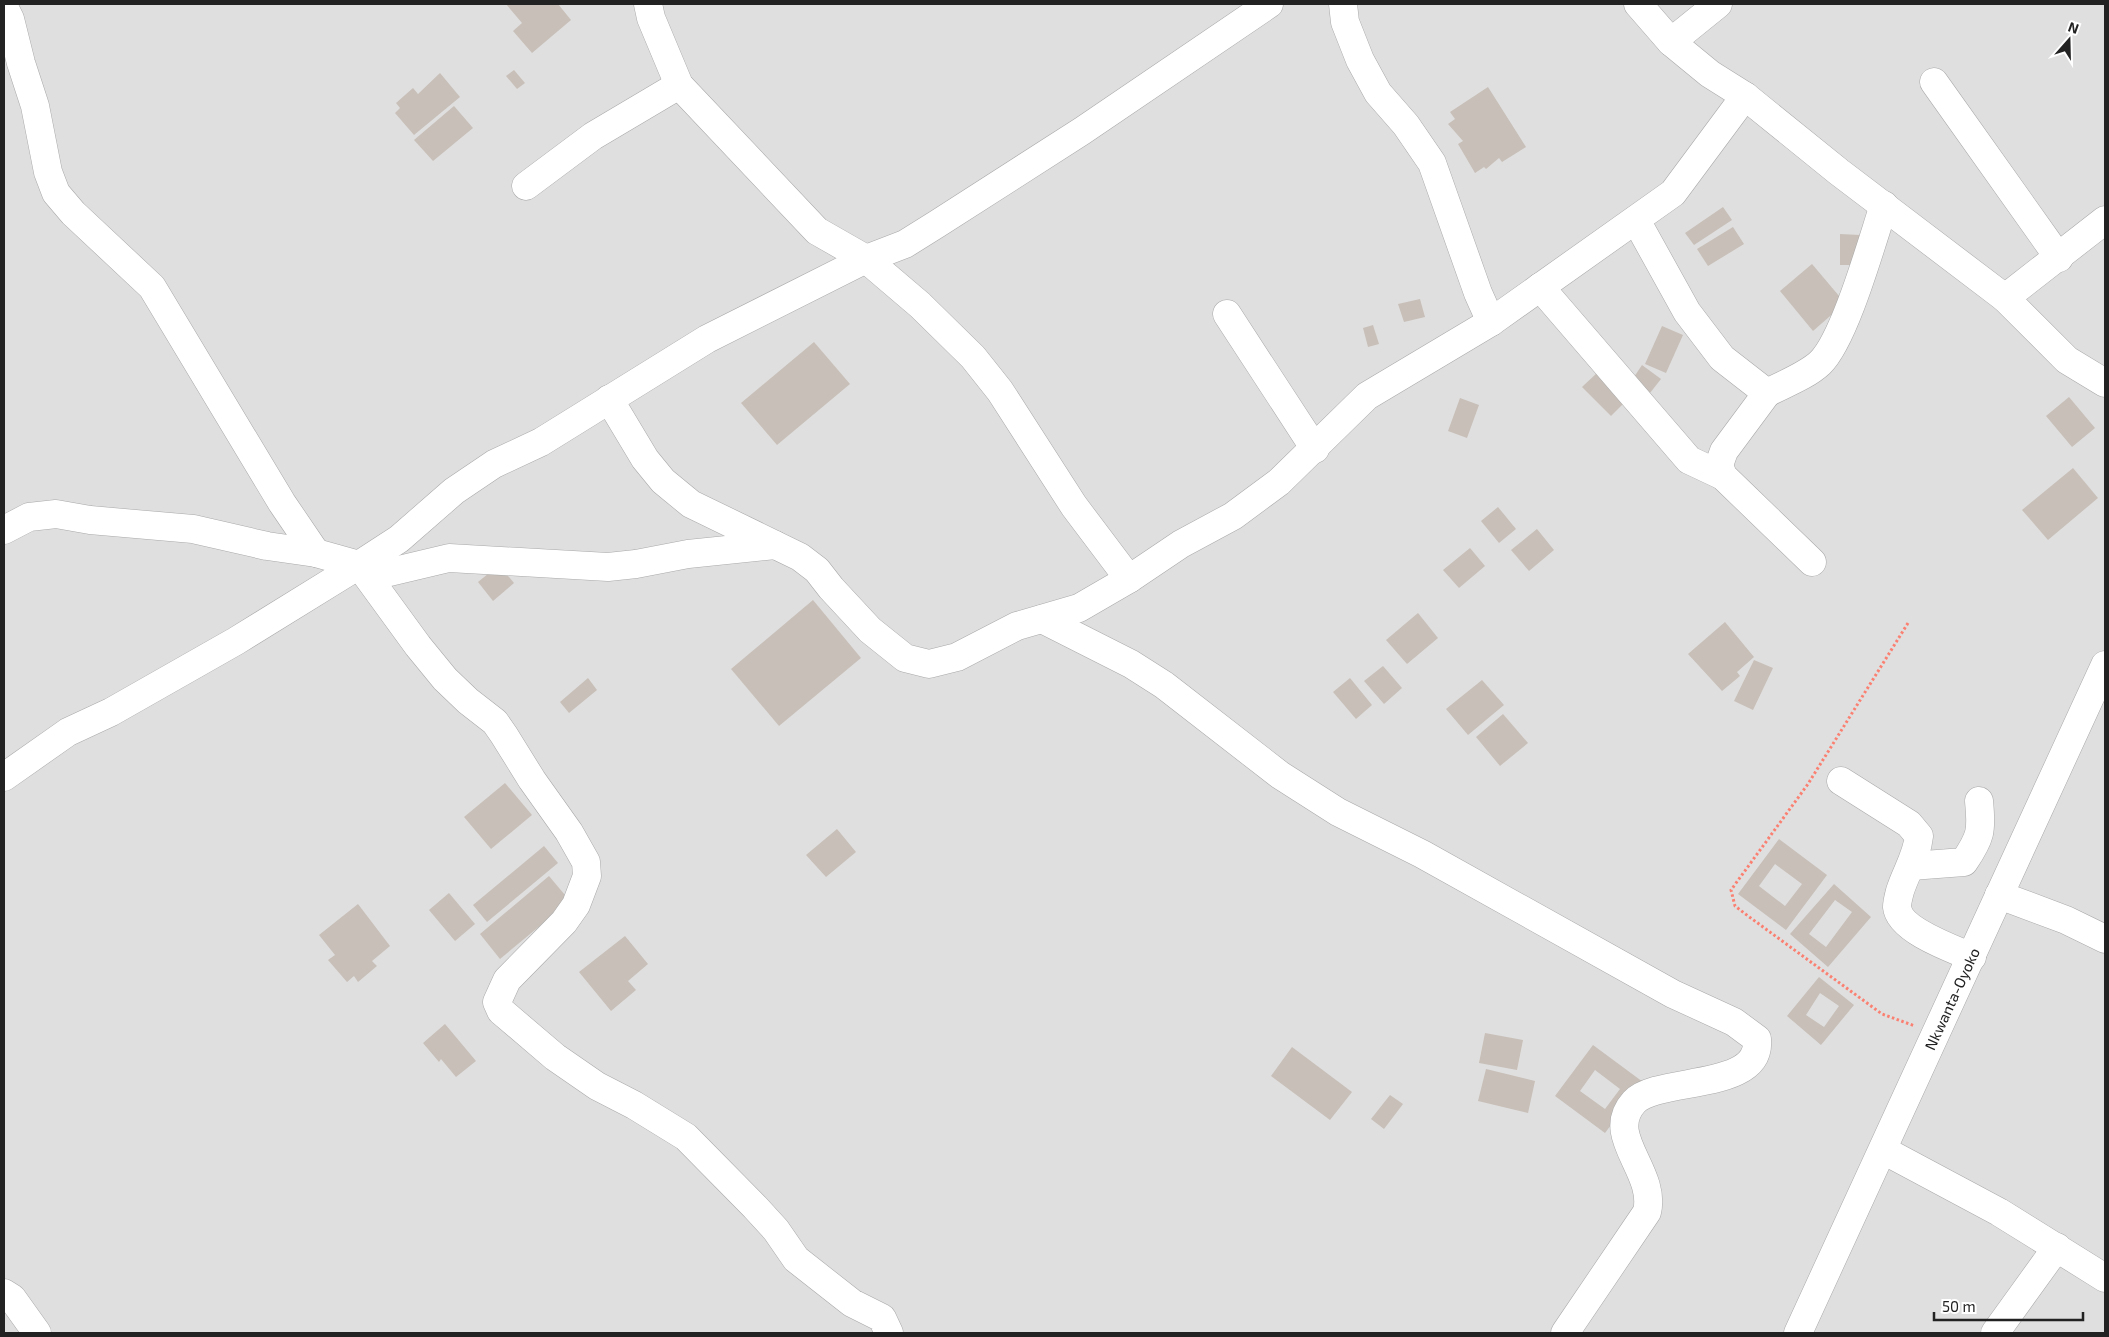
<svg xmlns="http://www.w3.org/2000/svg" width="2109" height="1337" font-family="'Exo 2',sans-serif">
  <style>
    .residential { fill: #e0dfdf }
    .building { fill: #c7bfb8; fill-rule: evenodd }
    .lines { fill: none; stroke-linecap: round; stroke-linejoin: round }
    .minor-casing { stroke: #a9a9a9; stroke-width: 29 }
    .path { stroke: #fa8072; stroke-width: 3; stroke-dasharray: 2.5 2.5; stroke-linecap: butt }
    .minor { stroke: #fff; stroke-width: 28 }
    .labels { text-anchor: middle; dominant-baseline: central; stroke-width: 4.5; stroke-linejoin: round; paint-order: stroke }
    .street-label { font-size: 15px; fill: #222; stroke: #fff }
  </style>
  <rect width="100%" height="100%" fill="#f2efe9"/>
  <!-- residential -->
  <rect class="residential" x="4" y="4" width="2101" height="1329"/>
  <!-- building -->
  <g class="building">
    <polygon points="506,4 558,4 571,20 532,53 513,31 522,23"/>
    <polygon points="514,70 525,83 517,89 506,76"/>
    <polygon points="440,73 460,97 414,135 395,113 400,108 396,103 413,88 418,94"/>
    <polygon points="1488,87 1526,147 1502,162 1499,158 1486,169 1484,167 1475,173 1458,144 1463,141 1448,124 1455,119 1450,112"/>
    <polygon points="454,106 473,128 433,161 414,140"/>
    <polygon points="1723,207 1732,220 1694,245 1685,233"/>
    <polygon points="1733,227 1744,244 1708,266 1697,249"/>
    <polygon points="1840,234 1860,235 1860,265 1840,265"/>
    <polygon points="1812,264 1845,303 1813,331 1780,291"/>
    <polygon points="1420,299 1425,317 1404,322 1398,304"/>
    <polygon points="1373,325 1379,344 1368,347 1363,328"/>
    <polygon points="1662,326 1683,335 1666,373 1645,364"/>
    <polygon points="814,342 850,384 777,445 741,403"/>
    <polygon points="1642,365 1661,379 1650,393 1632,380"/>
    <polygon points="1598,372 1627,400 1611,416 1582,387"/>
    <polygon points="2069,397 2095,428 2072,447 2046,416"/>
    <polygon points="1460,398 1479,405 1467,438 1448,431"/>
    <polygon points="2073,468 2098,498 2048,540 2022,510"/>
    <polygon points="1498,507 1516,529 1499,543 1481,521"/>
    <polygon points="1537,529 1554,550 1529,571 1511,550"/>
    <polygon points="1470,548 1485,566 1459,588 1443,570"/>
    <polygon points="499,565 514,583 493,601 478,582"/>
    <polygon points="813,600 861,658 779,726 731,669"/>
    <polygon points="1418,613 1438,638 1407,664 1386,640"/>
    <polygon points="1725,622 1754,657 1737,672 1740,676 1722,691 1688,654"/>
    <polygon points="1754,660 1773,668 1753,710 1734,701"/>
    <polygon points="1383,666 1402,688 1384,704 1364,681"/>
    <polygon points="588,678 597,690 569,713 560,702"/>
    <polygon points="1350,678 1372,705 1356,719 1333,692"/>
    <polygon points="1482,680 1504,705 1468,735 1446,709"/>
    <polygon points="1503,714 1528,743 1500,766 1476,737"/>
    <polygon points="505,783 532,815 491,849 464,817"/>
    <polygon points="837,829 856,852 826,877 806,855"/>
    <path d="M 1779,839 L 1827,875 L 1786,930 L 1738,894 ZM 1775,864 L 1802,884 L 1785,906 L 1759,886 Z"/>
    <polygon points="544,846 558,863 487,922 473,905"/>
    <polygon points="549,876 570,901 500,959 480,934"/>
    <path d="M 1834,884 L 1871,917 L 1828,967 L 1790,934 ZM 1835,900 L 1852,912 L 1826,947 L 1809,934 Z"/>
    <polygon points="449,893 475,924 455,941 429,910"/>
    <polygon points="358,904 390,946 372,961 377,966 358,982 354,976 347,982 328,960 335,955 319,935"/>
    <polygon points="625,936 648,964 628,981 636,990 611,1011 579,972"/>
    <path d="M 1819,977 L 1854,1005 L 1821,1045 L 1787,1016 ZM 1820,993 L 1839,1006 L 1824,1027 L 1806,1015 Z"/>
    <polygon points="445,1024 476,1061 456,1077 441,1059 439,1062 423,1043"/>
    <polygon points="1485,1033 1523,1040 1517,1070 1479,1063"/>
    <path d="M 1593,1045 L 1643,1082 L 1605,1133 L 1555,1096 ZM 1595,1070 L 1620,1089 L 1605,1109 L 1580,1091 Z"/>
    <polygon points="1292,1047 1352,1092 1330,1120 1271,1076"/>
    <polygon points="1486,1069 1535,1081 1528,1113 1478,1101"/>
    <polygon points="1390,1095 1403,1104 1384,1129 1371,1119"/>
  </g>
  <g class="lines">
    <defs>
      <g id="minor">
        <polyline points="648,4 651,18 679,85 817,231 866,259 920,305 973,357 1000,391 1074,506 1129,579 1181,544 1233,516 1279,482 1367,396 1491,322 1673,193 1745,96"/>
        <polyline points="1343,4 1345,22 1360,60 1378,93 1406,125 1432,163 1478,293 1491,322"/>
        <polyline points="1638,4 1671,42 1710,74 1745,96 1839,172 2005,298 2105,220"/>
        <polyline points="4,7 10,19 21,63 35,106 48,172 56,193 73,213 152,287 282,503 316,553"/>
        <polyline points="1671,42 1718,4"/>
        <polyline points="1934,82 2059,258"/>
        <polyline points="526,186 593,136 679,85"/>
        <path d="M 1636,220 L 1687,312 L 1722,358 L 1767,393 C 1784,384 1806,376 1820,363 C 1845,339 1872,241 1884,205"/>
        <polyline points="1540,287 1689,460 1723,476"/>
        <polyline points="2005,298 2067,360 2105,383"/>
        <polyline points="1227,314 1315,449"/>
        <polyline points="1767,393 1724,451 1719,465 1723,476 1812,562"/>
        <polyline points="609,399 645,459 663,481 691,504 800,557 817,570 831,588 870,630 905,658 929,664 957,657 1017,626 1079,608 1129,579"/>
        <polyline points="4,530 29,517 56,514 90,520 193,529 267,546 316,553 359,565 418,646 445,679 468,701 495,722 504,735 532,780 569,832 586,862 587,876 576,905 564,922 507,980 497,1002 501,1011 555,1057 597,1086 634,1105 686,1137 755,1207 776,1230 796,1259 852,1303 882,1318 889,1333"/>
        <polyline points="369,577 449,558 608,567 636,564 688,554 775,545"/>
        <path d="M 1042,619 L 1131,664 L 1164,685 L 1280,775 L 1338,812 L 1422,854 L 1673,994 L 1734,1022 L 1757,1039 C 1762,1092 1658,1076 1634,1102 C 1603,1136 1657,1171 1647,1212 L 1565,1333"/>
        <polyline points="4,777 68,732 111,712 236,641 359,565 399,539 454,491 494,464 541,442 707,339 866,259 905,244 937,224 1082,131 1269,4"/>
        <path d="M 1841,781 L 1909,824 L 1919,836 C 1917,856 1906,872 1900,891 C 1899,895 1897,902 1897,907 C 1899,930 1953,949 1972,957"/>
        <path d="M 1911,866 L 1964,862 C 1981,837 1982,831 1979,801"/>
        <polyline points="1999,895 2066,920 2105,939"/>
        <polyline points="1883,1150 1999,1212 2105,1278"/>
        <polyline points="4,1293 12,1298 37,1333"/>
        <path id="s1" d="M 1798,1333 L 2105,665"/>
        <polyline points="1995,1333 2057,1247"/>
      </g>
    </defs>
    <!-- minor casing -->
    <use href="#minor" class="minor-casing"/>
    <!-- path -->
    <polyline class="path" points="1908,623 1808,784 1731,890 1735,906 1748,916 1882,1014 1915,1026"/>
    <!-- minor -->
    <use href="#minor" class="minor"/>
  </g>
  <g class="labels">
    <!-- street labels -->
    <g class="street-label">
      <text stroke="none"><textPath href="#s1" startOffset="368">Nkwanta-Oyoko</textPath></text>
    </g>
  </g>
  <!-- border -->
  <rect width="2109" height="1337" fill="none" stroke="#222222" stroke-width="10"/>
  <!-- north arrow -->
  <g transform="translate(2069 40) rotate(20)" stroke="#ffffff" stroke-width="4" paint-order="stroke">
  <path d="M0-4L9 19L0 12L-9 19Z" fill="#222222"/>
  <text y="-8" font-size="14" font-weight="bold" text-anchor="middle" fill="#222222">N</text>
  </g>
  <!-- scale -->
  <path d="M1934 1312v8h149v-8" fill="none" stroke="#222222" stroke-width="2.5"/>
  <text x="1942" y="1312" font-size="15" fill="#222222" stroke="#ffffff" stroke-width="4" paint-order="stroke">50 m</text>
</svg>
